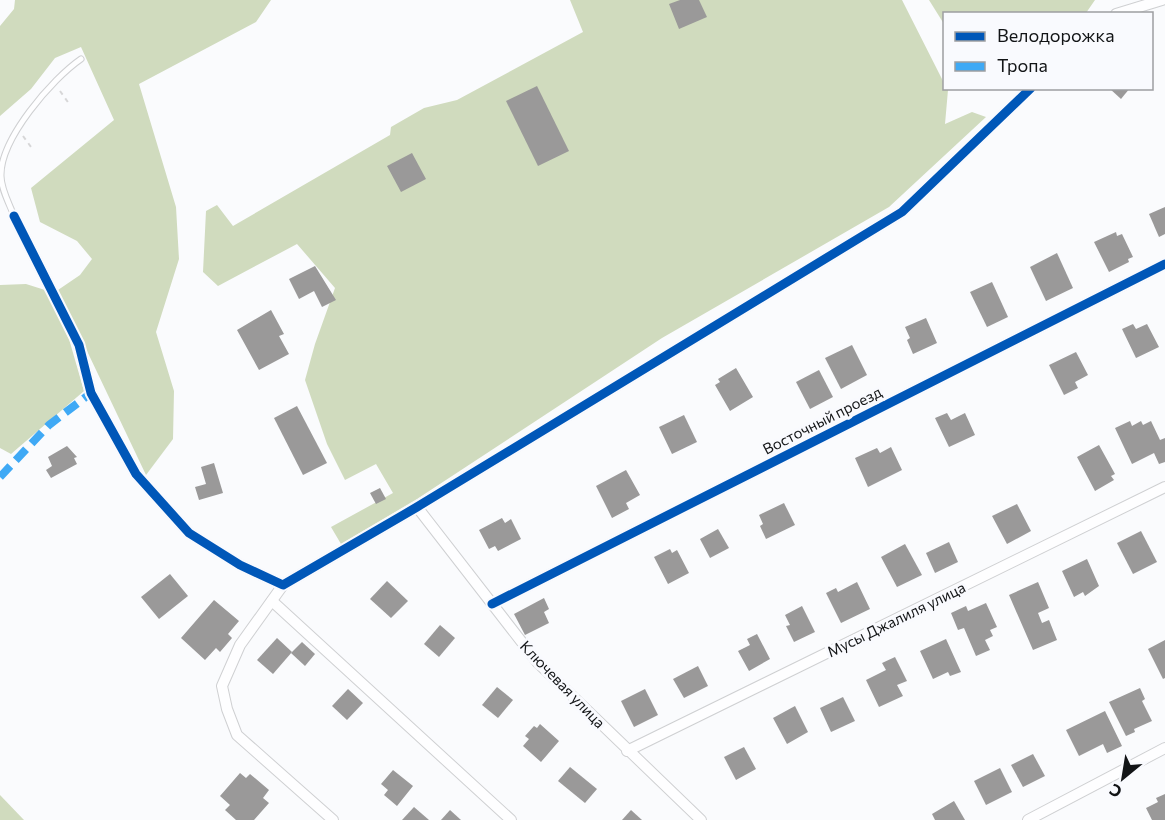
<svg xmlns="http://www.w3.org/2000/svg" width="1165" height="820" font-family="Commissioner,sans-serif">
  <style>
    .forest { fill: #d0dbbe }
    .building { fill: #9a9999 }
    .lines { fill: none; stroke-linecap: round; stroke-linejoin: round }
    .service-casing { stroke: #cfd0d2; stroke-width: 7 }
    .minor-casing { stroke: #cfd0d2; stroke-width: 12 }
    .path { stroke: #d7d7d8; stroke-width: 2; stroke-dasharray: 4.5 4.5; stroke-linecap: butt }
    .service { stroke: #fefeff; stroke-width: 5 }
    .minor { stroke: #fefeff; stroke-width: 10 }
    .quiet { stroke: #3fa9f5; stroke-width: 8; stroke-dasharray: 15 8; stroke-linecap: butt }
    .cycleway-casing { stroke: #f9fafe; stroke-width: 13 }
    .cycleway { stroke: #0057b8; stroke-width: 9 }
    .labels { text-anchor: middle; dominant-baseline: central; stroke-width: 6; stroke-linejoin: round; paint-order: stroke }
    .street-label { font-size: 15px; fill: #121416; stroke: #f9fafe }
  </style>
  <rect width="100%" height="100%" fill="#fafbfd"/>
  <!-- forest -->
  <g class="forest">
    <polygon points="15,0 271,0 256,22 139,84 176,207 179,259 156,332 174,391 173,439 146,475 58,290 80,275 92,259 77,241 40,222 31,188 114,120 81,47 55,58 31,89 0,116 0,26 14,9"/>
    <polygon points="570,0 902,0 944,83 944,88 948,90 945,124 972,112 986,117 889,207 662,338 417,499 341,544 331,527 393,493 376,464 345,480 327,444 305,380 315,344 335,288 297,244 218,286 203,272 206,211 217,205 233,226 390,135 391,127 424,108 457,100 583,32"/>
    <polygon points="929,0 1095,0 1086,13 944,14 944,24"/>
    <polygon points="26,284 45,290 69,339 84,391 11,454 0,448 0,285"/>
    <polygon points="0,795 24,820 0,820"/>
  </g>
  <!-- building -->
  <g class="building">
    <polygon points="680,0 699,0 707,17 679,29 669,4"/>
    <polygon points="537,86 569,151 538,166 506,101"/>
    <polygon points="1109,88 1130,88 1121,99"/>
    <polygon points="412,153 426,179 401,192 387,166"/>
    <polygon points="1165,207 1165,234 1159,237 1149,214"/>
    <polygon points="1116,232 1117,236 1122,234 1133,257 1128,259 1129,262 1109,272 1094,242"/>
    <polygon points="1057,253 1073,288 1046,301 1030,267"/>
    <polygon points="315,266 336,300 322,307 314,291 299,299 289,279"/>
    <polygon points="992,282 1008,317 987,327 970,292"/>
    <polygon points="271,310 284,334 279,336 289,354 259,370 237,330"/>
    <polygon points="926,318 937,343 913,354 907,340 910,338 905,327"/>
    <polygon points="1133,324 1136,329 1147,324 1159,347 1136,358 1122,329"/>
    <polygon points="852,345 867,375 841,389 825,358"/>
    <polygon points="1076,352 1088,375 1075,382 1078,388 1064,395 1049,365"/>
    <polygon points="736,368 753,397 730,411 715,385 720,382 718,379"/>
    <polygon points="819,370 833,397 810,409 796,382"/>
    <polygon points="297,406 327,463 303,475 274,418"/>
    <polygon points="947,413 951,420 965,413 975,435 949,447 935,418"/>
    <polygon points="684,415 697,442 672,454 659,427"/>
    <polygon points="1130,421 1132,426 1141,421 1143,425 1151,421 1160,440 1165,438 1165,462 1159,464 1154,453 1132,464 1115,428"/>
    <polygon points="1099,445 1115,474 1111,476 1114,480 1095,491 1077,457"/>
    <polygon points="67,446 77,457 74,458 77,464 51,478 46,470 52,466 48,457"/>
    <polygon points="891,447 902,470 868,487 855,458 877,448 880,453"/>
    <polygon points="214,463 223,493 199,500 195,487 206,484 201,467"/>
    <polygon points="626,470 640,495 626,503 629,509 612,518 596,486"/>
    <polygon points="380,488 386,499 376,504 370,493"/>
    <polygon points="784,503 795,525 766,539 760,526 763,524 759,515"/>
    <polygon points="1017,504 1031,531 1007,544 992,516"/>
    <polygon points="502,518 505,523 511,519 521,539 498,551 495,546 489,549 479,530"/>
    <polygon points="718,529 729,548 710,558 700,539"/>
    <polygon points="1141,531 1157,562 1133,574 1117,543"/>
    <polygon points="949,542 958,562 935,573 926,553"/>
    <polygon points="905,544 922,575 897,587 881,557"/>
    <polygon points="670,549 672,553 677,550 689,573 668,584 654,557"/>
    <polygon points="1087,559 1099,586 1085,596 1083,592 1074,597 1062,571"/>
    <polygon points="170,574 188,596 159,619 141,597"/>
    <polygon points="387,581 408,601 391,618 370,599"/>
    <polygon points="857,582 870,609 841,623 826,593 836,588 838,592"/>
    <polygon points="1038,582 1049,608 1038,613 1042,623 1049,620 1057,640 1033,650 1009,595"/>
    <polygon points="544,598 549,609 544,612 549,623 525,635 514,614"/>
    <polygon points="214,600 239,621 228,634 232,638 220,652 216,648 205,660 181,638"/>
    <polygon points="986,603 997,627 990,630 993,636 985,640 990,650 976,656 964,628 958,630 951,613 966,606 968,611"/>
    <polygon points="802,606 815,632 794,642 786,626 790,625 785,615"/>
    <polygon points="440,625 455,638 439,657 424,644"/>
    <polygon points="757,634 770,659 749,671 738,651 750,645 747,639"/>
    <polygon points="277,638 292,652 273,674 257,660"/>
    <polygon points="946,639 961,672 950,676 948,672 933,679 920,651"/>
    <polygon points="1165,640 1165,678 1163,679 1148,649"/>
    <polygon points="302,642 315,654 305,666 291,653"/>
    <polygon points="895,657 907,681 897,685 903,696 879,707 866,680 886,670 882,663"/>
    <polygon points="698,666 708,686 684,698 673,679"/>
    <polygon points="497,687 513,700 498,718 482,705"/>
    <polygon points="1140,688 1145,699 1142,701 1152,721 1134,729 1135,732 1126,736 1109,702"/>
    <polygon points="348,689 363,703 347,720 332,706"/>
    <polygon points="645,689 658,715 634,727 621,701"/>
    <polygon points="843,697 855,721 831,732 820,708"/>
    <polygon points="795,706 808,732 787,744 773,718"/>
    <polygon points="1105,711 1122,746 1107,753 1103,744 1079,756 1066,730"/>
    <polygon points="540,724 559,741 541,762 523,746 529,739 525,736 534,726 537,728"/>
    <polygon points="744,747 756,769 736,780 724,757"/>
    <polygon points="1033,754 1045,776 1023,787 1011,765"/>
    <polygon points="570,767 597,789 585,803 558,781"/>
    <polygon points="1000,768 1012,792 986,805 974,781"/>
    <polygon points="393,770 413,786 397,806 384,795 388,790 381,784"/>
    <polygon points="240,773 246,778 250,774 269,790 263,798 269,803 254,820 236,820 225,810 230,805 220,796"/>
    <polygon points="1165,794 1165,820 1152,820 1146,808 1158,802 1156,798"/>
    <polygon points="954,801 965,820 935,820 932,814"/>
    <polygon points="414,807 429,820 402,820"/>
    <polygon points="450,810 461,820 441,820"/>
    <polygon points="631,810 642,820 622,820"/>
  </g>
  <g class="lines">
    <defs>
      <path id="service" d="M 14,216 C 9,203 1,189 1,176 C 0,139 52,79 81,59"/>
      <g id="minor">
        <polyline points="1116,14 1162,0"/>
        <polyline points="14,216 79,345 91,393 136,474 189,533 240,565 283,585 417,507 902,212 1031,88"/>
        <polyline points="417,507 538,663 701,820"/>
        <polyline points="283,585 240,645 222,686 227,709 237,735 333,820"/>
        <polyline points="272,601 511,820"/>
        <polyline points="492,604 1165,264"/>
        <polyline points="627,751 1165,487"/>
        <polyline points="1028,820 1165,748"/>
      </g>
    </defs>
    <!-- service casing -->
    <use href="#service" class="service-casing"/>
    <!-- minor casing -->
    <use href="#minor" class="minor-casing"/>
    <!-- path -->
    <g class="path">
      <polyline points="60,91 70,105"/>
      <polyline points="23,136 31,147"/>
    </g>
    <!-- service -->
    <use href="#service" class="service"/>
    <!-- minor -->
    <use href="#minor" class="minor"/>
    <!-- quiet -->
    <polyline class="quiet" points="0,477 49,425 91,393"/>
    <defs>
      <g id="cycleway">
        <polyline points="14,216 79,345 91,393 136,474 189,533 240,565 283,585 417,507 902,212 1031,88"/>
        <polyline points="492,604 1165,264"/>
      </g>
    </defs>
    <!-- cycleway casing -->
    <use href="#cycleway" class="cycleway-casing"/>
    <!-- cycleway -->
    <use href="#cycleway" class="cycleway"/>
  </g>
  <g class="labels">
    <!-- street labels -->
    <g class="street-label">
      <text transform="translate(822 420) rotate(-27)">Восточный проезд</text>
      <text transform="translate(896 619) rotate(-26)">Мусы Джалиля улица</text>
      <text transform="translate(563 684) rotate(46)">Ключевая улица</text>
    </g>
  </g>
  <!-- legend -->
  <rect x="943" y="12" width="210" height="78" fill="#f9fafe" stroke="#9d9ea1" stroke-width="1.5"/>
  <rect x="955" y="32" width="30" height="9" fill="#0057b8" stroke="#9d9ea1" stroke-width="1.5"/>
  <text x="997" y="42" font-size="18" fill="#121416">Велодорожка</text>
  <rect x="955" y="62" width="30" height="9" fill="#3fa9f5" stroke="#9d9ea1" stroke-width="1.5"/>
  <text x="997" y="72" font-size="18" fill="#121416">Тропа</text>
  <!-- north arrow -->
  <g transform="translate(1123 778) rotate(210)" stroke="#f9fafe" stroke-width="4.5" paint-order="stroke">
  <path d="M0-4.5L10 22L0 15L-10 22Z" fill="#121416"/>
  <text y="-9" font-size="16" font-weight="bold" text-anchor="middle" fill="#121416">С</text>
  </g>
</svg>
